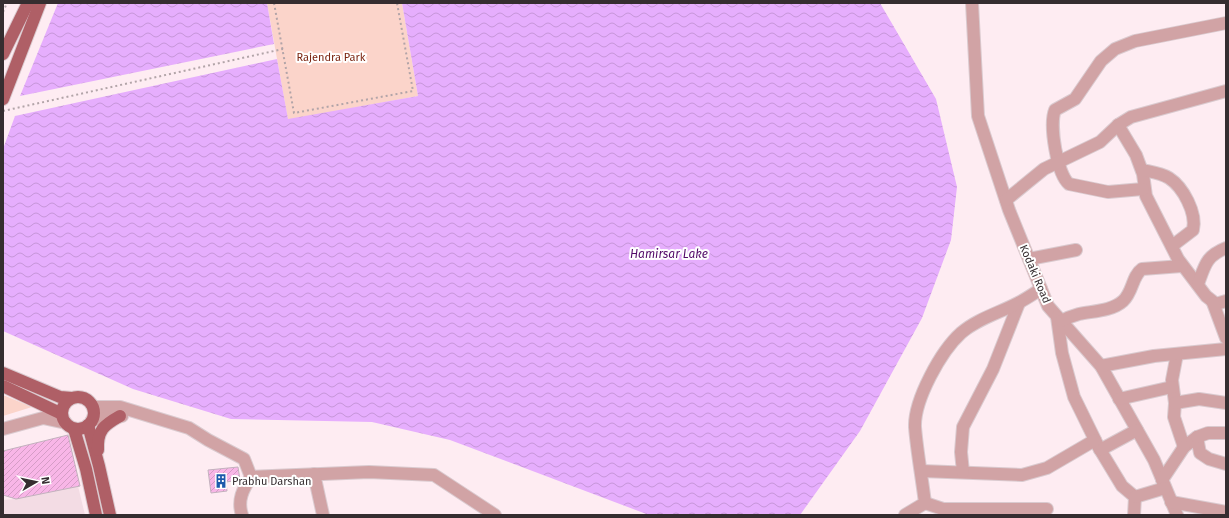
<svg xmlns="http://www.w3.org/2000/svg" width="1229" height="518" font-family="'Fira Sans',sans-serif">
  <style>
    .built { fill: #f3dce4 }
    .park { fill: #fbd4ca }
    .water { fill: url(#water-waves) }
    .building { fill: url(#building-hatch); stroke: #c3b2be }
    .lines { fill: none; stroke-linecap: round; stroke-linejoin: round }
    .minor-casing { stroke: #dacacf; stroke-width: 14 }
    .major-casing { stroke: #dacacf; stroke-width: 14 }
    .path { stroke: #b2a4a8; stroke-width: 2; stroke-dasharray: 2 3; stroke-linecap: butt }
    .minor { stroke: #d1a3a5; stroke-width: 12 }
    .major { stroke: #af5f66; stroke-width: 12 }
    .labels { text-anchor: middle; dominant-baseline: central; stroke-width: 4; stroke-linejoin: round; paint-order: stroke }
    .park-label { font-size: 11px; fill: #7b2612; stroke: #fff }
    .street-label { font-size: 11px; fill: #352d30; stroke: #fff }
    .poi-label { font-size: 11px; fill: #352d30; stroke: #fff; text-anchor: start }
    .water-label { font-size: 12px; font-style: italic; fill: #530a69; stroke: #fff }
  </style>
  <defs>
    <pattern id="water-waves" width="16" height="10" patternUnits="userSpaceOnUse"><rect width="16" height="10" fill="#e6aefd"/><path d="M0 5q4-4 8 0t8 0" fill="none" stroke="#c696d9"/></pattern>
    <pattern id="building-hatch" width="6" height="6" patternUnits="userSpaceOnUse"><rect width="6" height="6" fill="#f8b6e7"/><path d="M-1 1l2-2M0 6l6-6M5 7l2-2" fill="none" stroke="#d59dc6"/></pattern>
  </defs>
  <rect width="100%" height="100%" fill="#feecf2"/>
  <!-- built -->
  <polygon class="built" points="78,486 85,515 3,515 3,500 16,499"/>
  <!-- park -->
  <g class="park">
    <polygon points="267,3 402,3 418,96 288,120"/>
    <polygon points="3,395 32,407 3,416"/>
  </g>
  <!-- water -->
  <g class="water">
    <polygon points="58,3 267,3 274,44 20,96"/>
    <polygon points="402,3 880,3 936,99 957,187 951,240 922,318 860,431 800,515 649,515 450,440 372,422 231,419 133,389 3,331 3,149 15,116 277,59 288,119 418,96"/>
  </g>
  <!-- building -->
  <g class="building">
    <polygon points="68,435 80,486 16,499 3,495 3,451"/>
    <polygon points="238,467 240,480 226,482 227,491 211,493 208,470"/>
  </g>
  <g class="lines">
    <defs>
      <g id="minor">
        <polyline points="972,3 978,116 1009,210 1048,306 1101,366 1154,460 1177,515"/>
        <polyline points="1118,125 1136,155 1143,174 1146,196 1178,259 1206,296 1216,304 1226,301"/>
        <path d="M 1142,170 C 1151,172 1161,173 1169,178 C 1183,187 1197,213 1193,230 L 1172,246"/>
        <path d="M 1143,189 L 1108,192 L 1069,184 C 1057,174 1049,125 1055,110 L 1075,99 L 1101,61 L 1115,49 L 1135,41 L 1226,23"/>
        <polyline points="1006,200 1044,169 1100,142 1118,125 1131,117 1226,91"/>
        <polyline points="1029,259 1076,250"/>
        <path d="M 1198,284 C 1205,265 1206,256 1226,248"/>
        <polyline points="1213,303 1226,338"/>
        <polyline points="1057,317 1062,353 1074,397 1099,448 1122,486 1135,497 1134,515"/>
        <path d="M 1061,321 C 1067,318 1072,316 1079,314 C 1093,311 1112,311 1123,301 C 1133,292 1132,276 1142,269 L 1182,266"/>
        <polyline points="1177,354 1172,380 1175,403 1174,417 1184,447 1197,437 1200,453 1209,459 1226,464"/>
        <polyline points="1101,366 1154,356 1226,349"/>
        <polyline points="1119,399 1172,387"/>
        <polyline points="1175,403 1199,399 1226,403"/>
        <polyline points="93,407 120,407 189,428 208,440 244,459 251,477 369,472 434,475 495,515"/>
        <polyline points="92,420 122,416"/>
        <polyline points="3,429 43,418 66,423"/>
        <polyline points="1197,437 1208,433 1226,433"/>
        <polyline points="1100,450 1137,430"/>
        <polyline points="922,471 1022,475 1047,468 1095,440"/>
        <polyline points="963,472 961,452 963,427 993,369 1019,303"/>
        <polyline points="314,474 323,515"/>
        <polyline points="1162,480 1184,447"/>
        <polyline points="1135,497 1165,488"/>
        <polyline points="1171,502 1226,512"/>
        <polyline points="925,503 943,509 1047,509"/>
        <path d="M 242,515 C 237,500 243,489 251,477"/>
        <path d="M 905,515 L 925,503 C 922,478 917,452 915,427 C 914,400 941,351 961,333 C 977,319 999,313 1018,303 C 1026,299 1033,294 1041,289"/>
      </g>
      <g id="major">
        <polyline points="3,54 28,3"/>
        <polyline points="3,99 40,3"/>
        <polyline points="3,373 60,397 72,398"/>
        <polyline points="3,386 62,414"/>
        <circle cx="78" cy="413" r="16"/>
        <polyline points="88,425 99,466 110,515"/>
        <polyline points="74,429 86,469 96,515"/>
        <path d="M 98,450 C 97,430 104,425 120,416"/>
      </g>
    </defs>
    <!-- minor casing -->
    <use href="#minor" class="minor-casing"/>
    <!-- major casing -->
    <use href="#major" class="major-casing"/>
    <!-- path -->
    <g class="path">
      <polyline points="274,3 294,113 413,91 397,3"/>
      <polyline points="3,12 7,3"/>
      <polyline points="3,111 283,49"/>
    </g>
    <!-- minor -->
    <use href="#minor" class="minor"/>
    <!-- major -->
    <use href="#major" class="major"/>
  </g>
  <!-- icons -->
  <defs>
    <symbol id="building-bare" viewBox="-9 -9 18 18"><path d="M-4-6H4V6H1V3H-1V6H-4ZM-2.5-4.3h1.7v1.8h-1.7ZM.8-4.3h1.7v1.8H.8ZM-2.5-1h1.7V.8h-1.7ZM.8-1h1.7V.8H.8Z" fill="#1d5aab" stroke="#fff" stroke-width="2.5" paint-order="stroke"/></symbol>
  </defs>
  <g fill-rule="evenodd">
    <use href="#building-bare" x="211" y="471" width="20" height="20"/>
  </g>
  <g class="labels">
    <!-- park labels -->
    <g class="park-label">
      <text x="331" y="57">Rajendra Park</text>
    </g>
    <!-- street labels -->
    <g class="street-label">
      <text transform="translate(1035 274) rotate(67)">Kodaki Road</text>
    </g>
    <!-- poi labels -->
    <g class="poi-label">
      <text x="232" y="481">Prabhu Darshan</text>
    </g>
    <!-- water labels -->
    <g class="water-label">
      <text x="669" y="254">Hamirsar Lake</text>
    </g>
  </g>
  <!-- border -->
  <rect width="1229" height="518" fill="none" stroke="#352d30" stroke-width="8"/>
  <!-- north arrow -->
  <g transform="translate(36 482) rotate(81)" stroke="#ffffff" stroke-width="3" paint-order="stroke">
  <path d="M0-3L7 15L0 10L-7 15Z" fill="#352d30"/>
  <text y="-6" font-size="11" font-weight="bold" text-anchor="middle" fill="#352d30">N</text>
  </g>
</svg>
